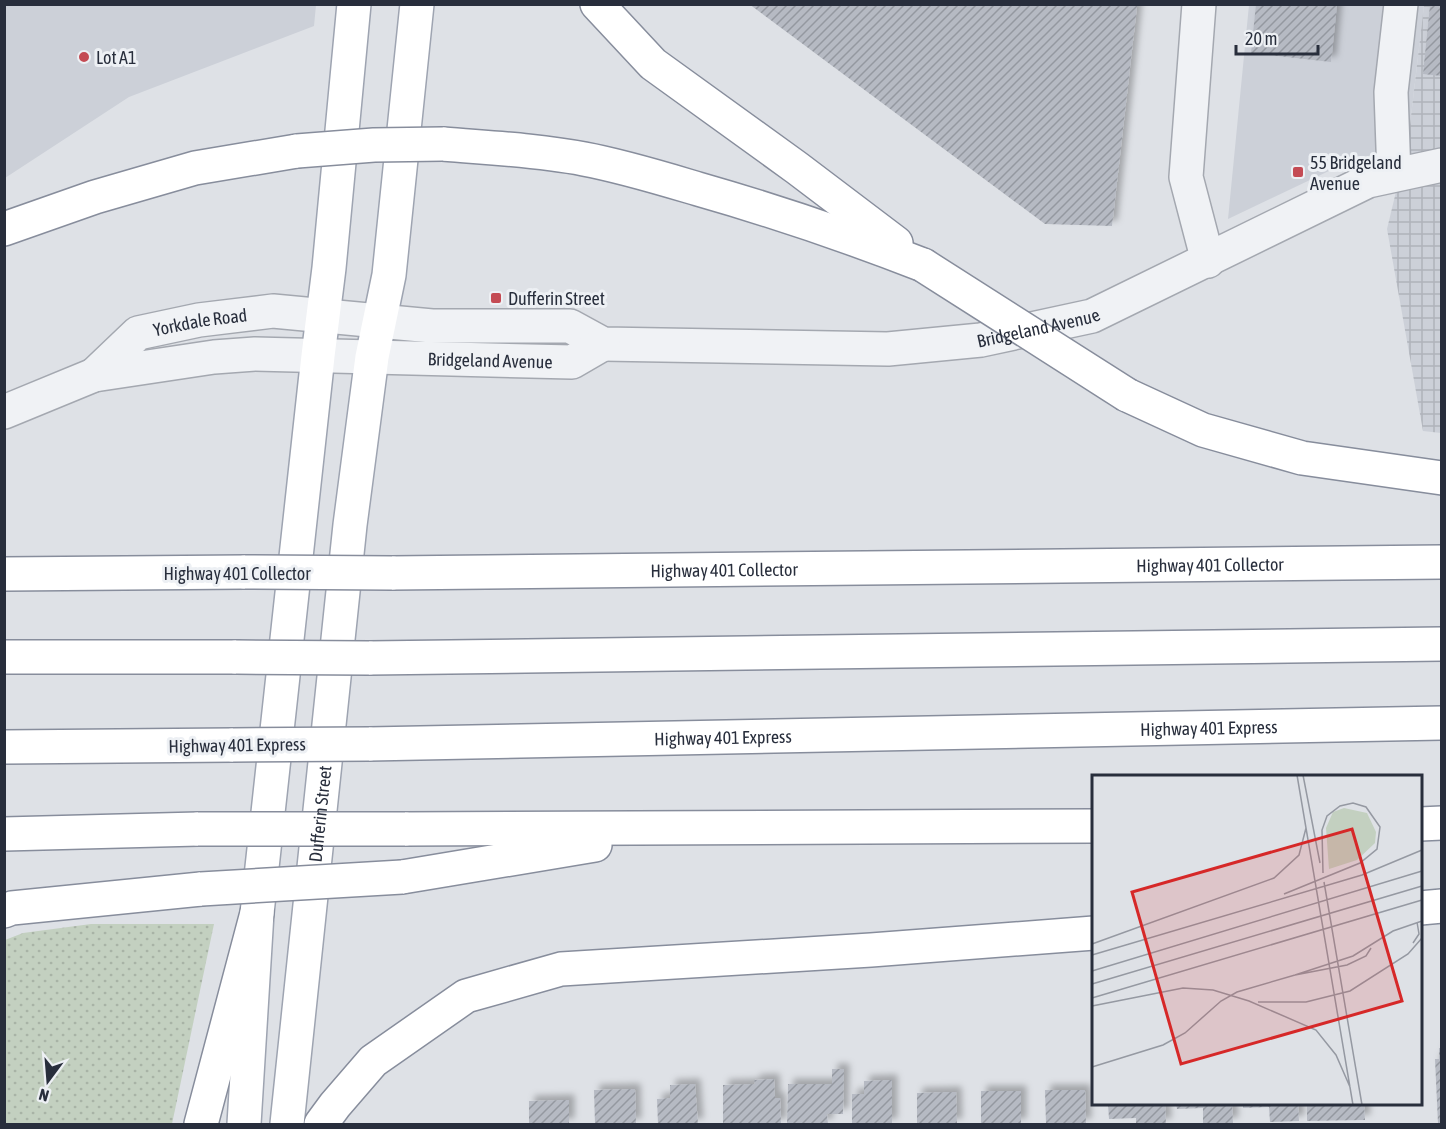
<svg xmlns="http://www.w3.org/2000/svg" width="1446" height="1129" font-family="'Asap Condensed',sans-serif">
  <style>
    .built { fill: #ccd0d8 }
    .industrial { fill: url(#industrial-grid) }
    .green { fill: url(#green-dots) }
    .building { fill: url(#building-hatch); filter: url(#shadow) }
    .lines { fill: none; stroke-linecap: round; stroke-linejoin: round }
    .minor-casing { stroke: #a4a8b0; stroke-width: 36 }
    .major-casing { stroke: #9ea4b1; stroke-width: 36 }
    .highway-casing { stroke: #878d9c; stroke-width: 36 }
    .minor { stroke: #f0f2f5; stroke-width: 33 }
    .major { stroke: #fff; stroke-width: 33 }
    .highway { stroke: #fff; stroke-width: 33 }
    .highway-bridge-casing { stroke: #878d9c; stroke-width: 36; stroke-linecap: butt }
    .highway-bridge { stroke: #fff; stroke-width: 33 }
    .poi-dot { fill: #c44b54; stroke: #edf0f4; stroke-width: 2 }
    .labels { text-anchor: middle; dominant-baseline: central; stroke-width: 6; stroke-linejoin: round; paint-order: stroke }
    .poi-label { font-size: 18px; fill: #282e3c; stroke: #edf0f4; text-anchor: start }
    .street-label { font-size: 18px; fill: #282e3c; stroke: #edf0f4 }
    .inset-road { fill: none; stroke: #9599a2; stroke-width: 1.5 }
    .view { fill: #d62828; fill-opacity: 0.15; stroke: #d62828; stroke-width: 3 }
    .inset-edge { fill: none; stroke: #282e3c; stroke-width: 3 }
  </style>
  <defs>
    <pattern id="industrial-grid" width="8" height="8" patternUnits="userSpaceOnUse" patternTransform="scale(1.5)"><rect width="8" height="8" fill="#ccd0d8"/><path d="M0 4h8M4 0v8" fill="none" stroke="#afb3ba"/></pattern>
    <pattern id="green-dots" width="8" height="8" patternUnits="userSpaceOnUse" patternTransform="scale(1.5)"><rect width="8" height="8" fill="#c3d0c0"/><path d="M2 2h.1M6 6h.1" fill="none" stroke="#a8b3a6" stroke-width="1.8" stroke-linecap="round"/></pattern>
    <pattern id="building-hatch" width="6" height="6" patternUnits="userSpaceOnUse" patternTransform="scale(1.5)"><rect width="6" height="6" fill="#b6bac3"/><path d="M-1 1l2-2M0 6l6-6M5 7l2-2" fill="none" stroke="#9498a0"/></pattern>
    <filter id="shadow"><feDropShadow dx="5.5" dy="-5.5" stdDeviation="3" flood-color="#0004"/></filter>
  </defs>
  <rect width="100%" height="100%" fill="#dee1e6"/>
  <!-- built -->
  <g class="built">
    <polygon points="5,4 316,4 316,5 314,26 129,97 5,178"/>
    <polygon points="1249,5 1424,5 1408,142 1331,170 1228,219"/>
  </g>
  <!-- industrial -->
  <polygon class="industrial" points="1424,5 1441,5 1441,433 1423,431 1387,229 1408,142"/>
  <!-- green -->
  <polygon class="green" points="91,924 214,924 172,1124 5,1124 5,940 23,933"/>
  <!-- building -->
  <g class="building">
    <polygon points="749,4 1122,4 1137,6 1112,226 1045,224"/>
    <polygon points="1256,4 1337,4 1331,62 1251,53"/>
    <polygon points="1430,5 1442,5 1442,76 1423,74"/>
    <polygon points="1439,1048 1442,1048 1442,1124 1438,1124 1435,1059 1439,1059"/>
    <polygon points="832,1069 844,1069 843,1114 827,1114 828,1124 787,1124 788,1084 832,1084"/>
    <polygon points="774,1079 775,1098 780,1098 781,1124 723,1124 723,1085 755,1084 754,1080"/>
    <polygon points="892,1080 892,1124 852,1124 852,1094 864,1094 864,1081"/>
    <polygon points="695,1084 698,1124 658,1124 657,1099 670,1098 670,1085"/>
    <polygon points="635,1089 636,1124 595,1124 594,1090"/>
    <polygon points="1045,1090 1085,1090 1086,1124 1046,1124"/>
    <rect x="981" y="1091" width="40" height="33"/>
    <polygon points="956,1092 957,1124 917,1124 917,1093"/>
    <polygon points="569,1100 569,1124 529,1124 529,1101"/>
    <polygon points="1108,1104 1165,1104 1166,1124 1136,1124 1136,1118 1109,1119"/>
    <polygon points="1176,1104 1232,1104 1233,1123 1203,1123 1203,1108 1177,1109"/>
    <polygon points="1243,1104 1298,1104 1299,1121 1270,1122 1269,1107 1243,1108"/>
    <polygon points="1307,1104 1364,1104 1365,1120 1307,1121"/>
  </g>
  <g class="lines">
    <defs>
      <g id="minor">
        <polyline points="1199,4 1186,177 1208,261"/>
        <polyline points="1394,175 1391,92 1401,4"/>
        <path id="s1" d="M 94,375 L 138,333 L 199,320 L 273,311 L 432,326 L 570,326 L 603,344 L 888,349 L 981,340 L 1092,316 L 1368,181 L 1442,165"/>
        <path id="s2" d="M 4,412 L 94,375 L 214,357 L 255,354 L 572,362 L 603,344"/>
      </g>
      <g id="major">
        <polyline points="244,1124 257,913 318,356 329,268 354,4"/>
        <path id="s3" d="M 287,1124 L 350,525 L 372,357 L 389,275 L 417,4"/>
      </g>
      <g id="highway">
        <polyline points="597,4 653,64 797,168 896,243"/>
        <path d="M 443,144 C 490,148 537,150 584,159 C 622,166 661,178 698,189 C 775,211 849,236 923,265"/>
        <polyline points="4,229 95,197 195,168 297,151"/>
        <polyline points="1127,395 1203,430 1302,458 1442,478"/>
        <path id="s4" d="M 392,573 L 1442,562"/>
        <polyline points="4,574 245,572"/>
        <polyline points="4,657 236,657"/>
        <polyline points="369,658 1442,644"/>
        <path id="s5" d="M 369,744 L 1442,723"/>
        <polyline points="4,747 233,745"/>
        <polyline points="1420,824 1442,823"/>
        <polyline points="405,829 1094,826"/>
        <polyline points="4,834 198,829"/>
        <polyline points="402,877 595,845"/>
        <polyline points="1420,908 1442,906"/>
        <polyline points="4,911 12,908 201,889"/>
        <polyline points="201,1124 257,913"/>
        <polyline points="321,1124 335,1105 373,1061 466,996 561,969 871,950 1094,933"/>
      </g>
    </defs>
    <!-- minor casing -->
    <use href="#minor" class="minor-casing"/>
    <!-- major casing -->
    <use href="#major" class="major-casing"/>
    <!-- highway casing -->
    <use href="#highway" class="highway-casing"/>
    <!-- minor -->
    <use href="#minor" class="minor"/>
    <!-- major -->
    <use href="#major" class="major"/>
    <!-- highway -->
    <use href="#highway" class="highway"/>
    <defs>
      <g id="highway-bridge">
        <polyline points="297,151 374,145 443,144"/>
        <polyline points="923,265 1127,395"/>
        <polyline points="245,572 392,573"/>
        <polyline points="236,657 369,658"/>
        <polyline points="233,745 369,744"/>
        <polyline points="198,829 405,829"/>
        <polyline points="201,889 402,877"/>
      </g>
    </defs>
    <!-- highway-bridge casing -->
    <use href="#highway-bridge" class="highway-bridge-casing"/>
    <!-- highway-bridge -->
    <use href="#highway-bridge" class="highway-bridge"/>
  </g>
  <!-- markers -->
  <g class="poi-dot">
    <circle cx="84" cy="57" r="6"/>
    <rect x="1292" y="166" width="12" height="12" rx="3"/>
    <rect x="490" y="292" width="12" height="12" rx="3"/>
  </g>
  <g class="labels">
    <!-- poi labels -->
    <g class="poi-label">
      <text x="96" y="57">Lot A1</text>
      <text x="1310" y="162">55 Bridgeland<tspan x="1310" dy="21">Avenue</tspan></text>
      <text x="508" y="298">Dufferin Street</text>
    </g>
    <!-- street labels -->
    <g class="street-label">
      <text stroke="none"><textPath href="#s1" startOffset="124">Yorkdale Road</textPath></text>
      <text stroke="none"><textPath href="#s1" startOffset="970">Bridgeland Avenue</textPath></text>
      <text stroke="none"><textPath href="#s2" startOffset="495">Bridgeland Avenue</textPath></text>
      <text stroke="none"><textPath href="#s4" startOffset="818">Highway 401 Collector</textPath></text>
      <text stroke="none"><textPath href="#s4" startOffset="332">Highway 401 Collector</textPath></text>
      <text x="237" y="573">Highway 401 Collector</text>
      <text stroke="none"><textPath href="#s5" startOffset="840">Highway 401 Express</textPath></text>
      <text stroke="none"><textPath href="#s5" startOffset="354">Highway 401 Express</textPath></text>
      <text transform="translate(237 745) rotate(-1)">Highway 401 Express</text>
      <text stroke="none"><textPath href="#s3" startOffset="312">Dufferin Street</textPath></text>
    </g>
  </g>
  <!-- overview -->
  <g transform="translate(1092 775)">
    <rect width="330" height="330" fill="#dee1e6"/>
    <path d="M 252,33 L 275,38 L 284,57 L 283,68 L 265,85 L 237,94 L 234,53 L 241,37 Z" fill="#c3d0c0"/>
    <path class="inset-road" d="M 205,0 L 261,330M 211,0 L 228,88M 232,107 L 270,330M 192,119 L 268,88 L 285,74 L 288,52 L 274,32 L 261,28 L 248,31 L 235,41 L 230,55 L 231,98M 321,168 L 327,159 L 325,147M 0,169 L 182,103 L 207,80 L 214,53M 0,180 L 270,100 L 330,75M 0,196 L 330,96M 203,200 L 261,181 L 301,156 L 330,146M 0,209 L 330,111M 0,223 L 330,125M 166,227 L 214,227 L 258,216 L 316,179 L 330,163M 0,231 L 91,213 L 121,215 L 157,226 L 224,255 L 244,280 L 258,312M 0,292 L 71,270 L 93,258 L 129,226 L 145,217 L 203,200 L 255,190 L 274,181 L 279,173"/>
    <path class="view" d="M 260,54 L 310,226 L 89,289 L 40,117 Z"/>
    <rect width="330" height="330" class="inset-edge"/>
  </g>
  <!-- border -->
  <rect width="1446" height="1129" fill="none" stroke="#282e3c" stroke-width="12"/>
  <!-- north arrow -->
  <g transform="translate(48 1081) rotate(196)" stroke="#edf0f4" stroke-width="4.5" paint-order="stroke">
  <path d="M0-4.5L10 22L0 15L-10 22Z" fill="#282e3c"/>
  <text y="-9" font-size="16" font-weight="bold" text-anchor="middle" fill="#282e3c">N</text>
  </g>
  <!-- scale -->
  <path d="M1236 45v9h82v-9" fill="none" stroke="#282e3c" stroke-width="3"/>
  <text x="1245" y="45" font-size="18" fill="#282e3c" stroke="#edf0f4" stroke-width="4.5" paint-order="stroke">20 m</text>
</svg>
